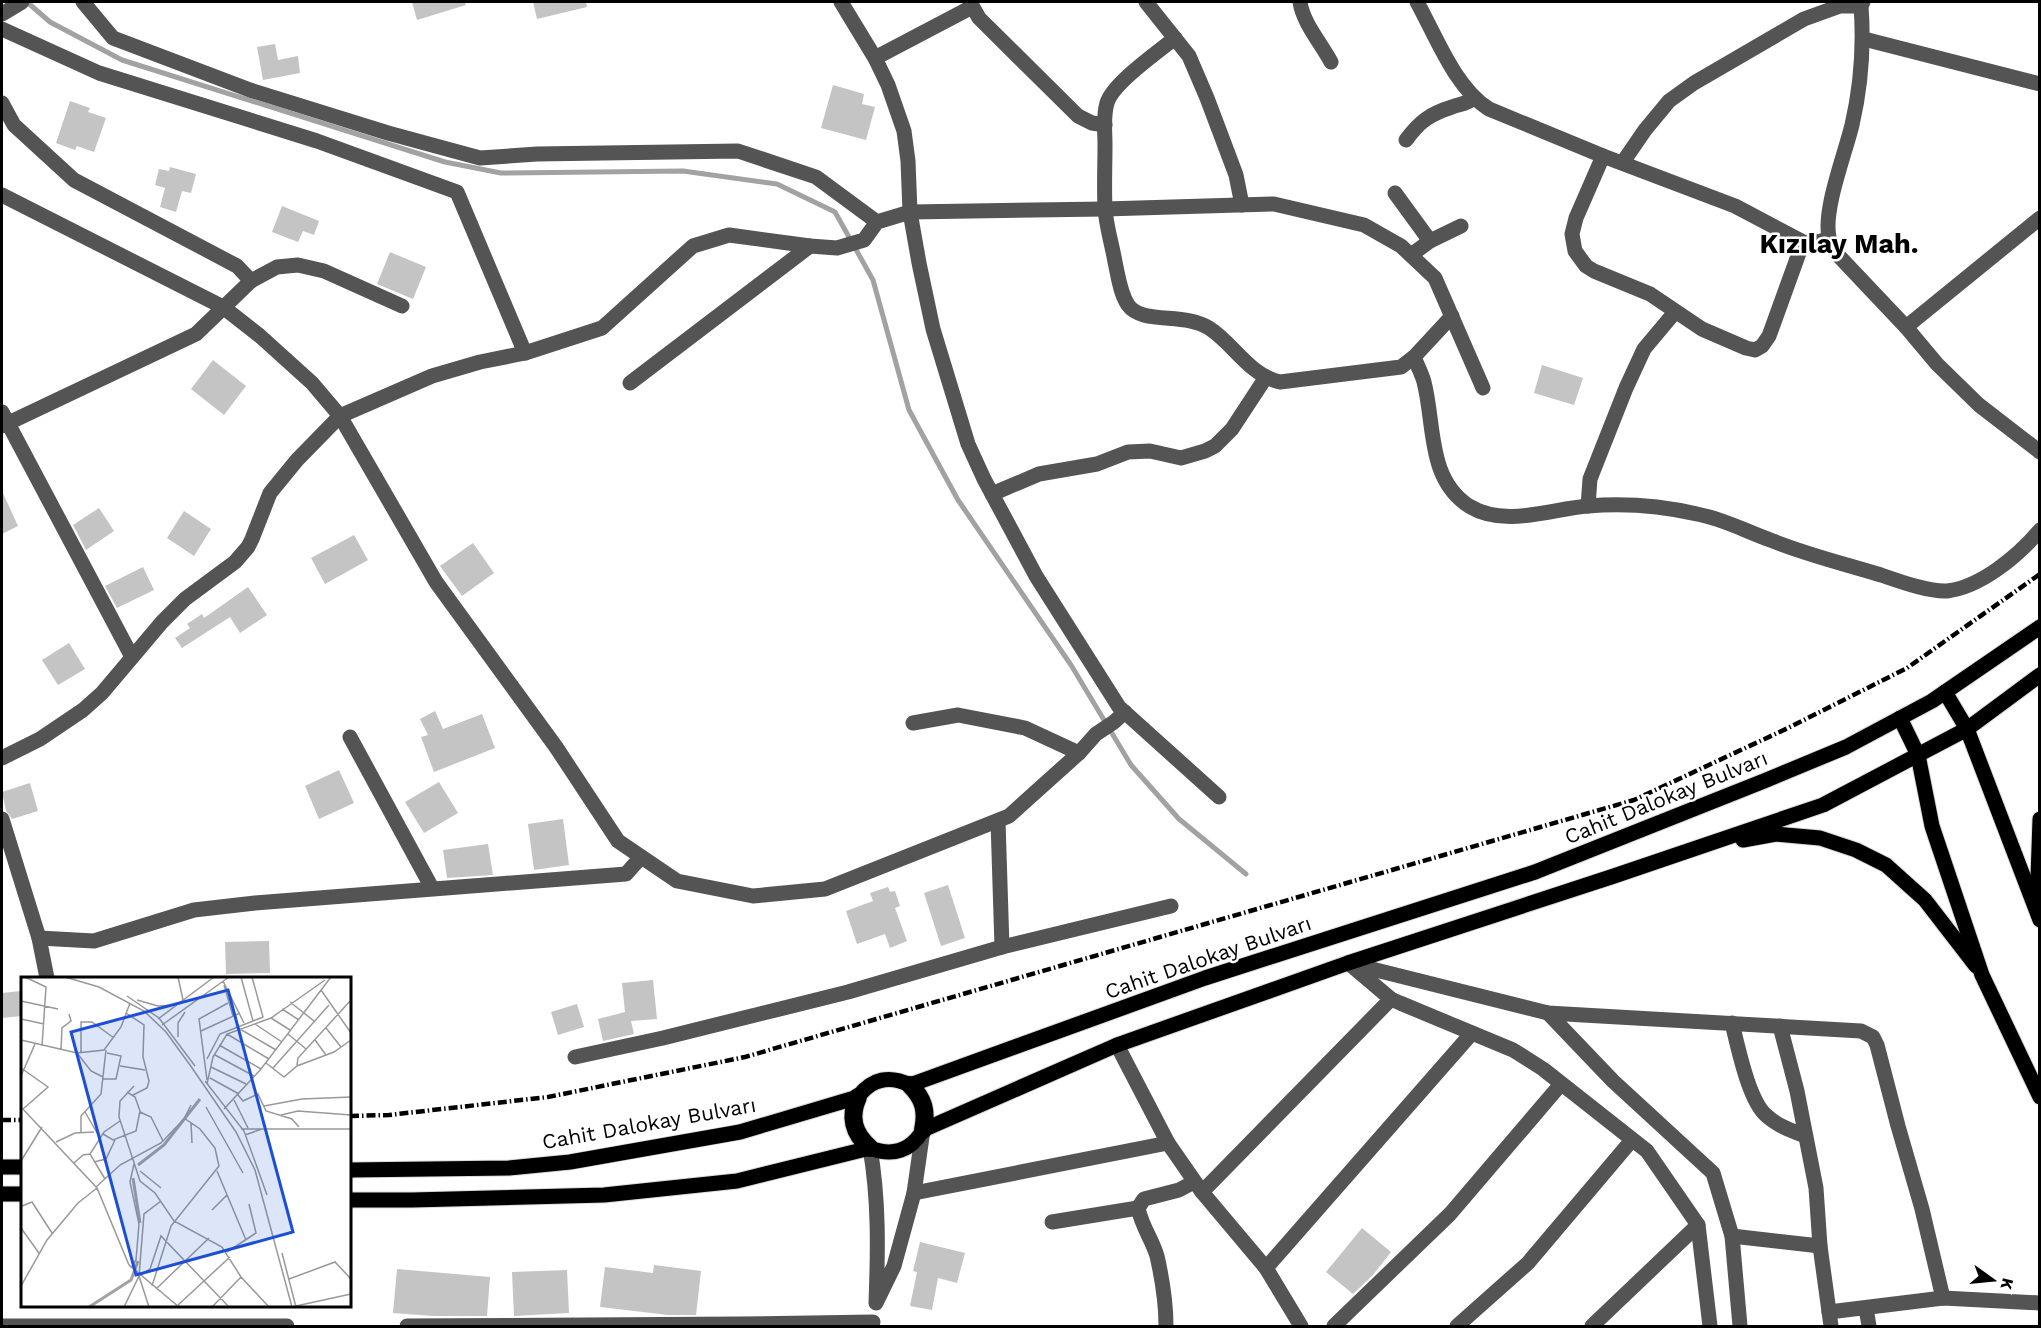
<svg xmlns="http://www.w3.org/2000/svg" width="2041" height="1328" font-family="'Work Sans',sans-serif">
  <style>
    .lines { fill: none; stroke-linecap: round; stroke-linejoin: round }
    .stream { stroke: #a2a2a2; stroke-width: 5 }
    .building { fill: #c4c4c4 }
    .major-casing { stroke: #dbdbdb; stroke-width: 17 }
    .highway-casing { stroke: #dbdbdb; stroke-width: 20 }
    .minor { stroke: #545454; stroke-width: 15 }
    .major { stroke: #000; stroke-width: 15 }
    .highway { stroke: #000; stroke-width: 18 }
    .rail { stroke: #000; stroke-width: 4.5; stroke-dasharray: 9 3 1.5 3; stroke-linecap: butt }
    .labels { text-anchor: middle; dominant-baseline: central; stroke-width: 5; stroke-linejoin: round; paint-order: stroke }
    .street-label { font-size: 21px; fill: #000; stroke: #fff }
    .district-label { font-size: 27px; font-weight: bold; fill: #000; stroke: #fff }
    .inset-river { fill: none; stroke: #a2a2a2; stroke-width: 3 }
    .inset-road { fill: none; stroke: #999; stroke-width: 1.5 }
    .view { fill: #1d4ed8; fill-opacity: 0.15; stroke: #1d4ed8; stroke-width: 3 }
    .inset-edge { fill: none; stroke: #000; stroke-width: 3 }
  </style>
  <rect width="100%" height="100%" fill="#fff"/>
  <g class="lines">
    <!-- stream -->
    <polyline class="stream" points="27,2 50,22 122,60 445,162 501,173 683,171 777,184 835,212 873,280 909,410 958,500 1071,665 1131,765 1179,819 1246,874"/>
  </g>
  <!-- building -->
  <g class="building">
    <polygon points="412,2 465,2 466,5 417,20"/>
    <polygon points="533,2 586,2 587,7 537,19"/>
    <polygon points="275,44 278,60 298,56 300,73 263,80 257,47"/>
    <polygon points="833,85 864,94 862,104 875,107 866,140 821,128"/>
    <polygon points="70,101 90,108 88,112 106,118 94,152 77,146 75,150 56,143"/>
    <polygon points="170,167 196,174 191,193 182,191 176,212 160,207 165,188 155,185 159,169 169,171"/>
    <polygon points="282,206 319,221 314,235 303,231 298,242 272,232"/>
    <polygon points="390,252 426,267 413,299 377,284"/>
    <polygon points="213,360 246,386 224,415 191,389"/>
    <polygon points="1542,365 1583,378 1574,405 1534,393"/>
    <polygon points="2,491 18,526 2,534"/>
    <polygon points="99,508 114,531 86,550 73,525"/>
    <polygon points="184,511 211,529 194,556 167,538"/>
    <polygon points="354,535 368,560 325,584 311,558"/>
    <polygon points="473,543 494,573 462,596 440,566"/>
    <polygon points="143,567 154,590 117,608 105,586"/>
    <polygon points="248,587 267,615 240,633 230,617 182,648 175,638 190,628 187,624 202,614 204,618"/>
    <polygon points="69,643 85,669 58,685 42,660"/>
    <polygon points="435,711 443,729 482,714 495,748 434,772 421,737 428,735 420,719"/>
    <polygon points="339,770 354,803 319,819 305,786"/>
    <polygon points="439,782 458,813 424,833 405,802"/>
    <polygon points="30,783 38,811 12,819 6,811 2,792"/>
    <polygon points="563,819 569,865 534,870 528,824"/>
    <polygon points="488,844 493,875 447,878 443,850"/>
    <polygon points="948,885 965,938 941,946 924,893"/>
    <polygon points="888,887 890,892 895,891 900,906 895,908 907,941 890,948 885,934 857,944 846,911 873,901 870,893"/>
    <polygon points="269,941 270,973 226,974 225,942"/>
    <polygon points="653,980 657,1019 631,1021 634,1034 603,1041 598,1019 625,1012 622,983"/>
    <polygon points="21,991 22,1016 2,1018 2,993"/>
    <polygon points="577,1004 584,1027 558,1035 551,1012"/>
    <polygon points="1362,1228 1391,1252 1373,1275 1353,1294 1326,1272"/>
    <polygon points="920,1242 965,1253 957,1283 938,1278 932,1310 910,1306 917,1272 913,1271"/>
    <polygon points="654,1265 701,1271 696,1315 668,1315 600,1307 605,1267 653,1273"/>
    <polygon points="397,1269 490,1277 487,1316 433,1316 393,1313"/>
    <polygon points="567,1270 569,1313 514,1316 512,1272"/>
  </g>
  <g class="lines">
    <defs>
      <g id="major">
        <polyline points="1945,692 1967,729 2040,920"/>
        <polyline points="1900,718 1918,755 1932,826 1982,975 2040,1097"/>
        <polyline points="1743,840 1776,834 1820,838 1856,850 1886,865 1925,900 1976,966"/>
        <polyline points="2037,906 2040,819"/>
        <polyline points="2,1167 22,1167"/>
        <path d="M 350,1170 L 509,1168 L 570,1162 L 740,1132 L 858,1097 C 872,1078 890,1075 910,1085 L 1205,978 L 1535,872 L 1764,781 L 1846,747 L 1932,701 L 2040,627"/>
        <polyline points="2,1194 22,1194"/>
        <path d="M 350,1200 L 412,1200 L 604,1195 L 737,1181 L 870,1148 C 893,1157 911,1151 923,1130 L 1117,1045 L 1348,963 L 1614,876 L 1823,805 L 1967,729 L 2040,675"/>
      </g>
      <g id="highway">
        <path d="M 910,1085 C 924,1099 927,1111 923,1130"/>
        <path d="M 858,1097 C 849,1117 853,1133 870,1148"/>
      </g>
    </defs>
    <!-- major casing -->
    <use href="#major" class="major-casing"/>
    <!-- highway casing -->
    <use href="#highway" class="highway-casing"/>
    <!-- minor -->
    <g class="minor">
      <polyline points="83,2 113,38 250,90 388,133 480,158 537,154 738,151 816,177 877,222"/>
      <polyline points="841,2 875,58 888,85 904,131 908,161 910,212 919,263 933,329 968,444 984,479 1036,576 1119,707 1219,797"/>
      <polyline points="970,2 979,18 1078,116 1092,123 1105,125"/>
      <polyline points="1146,2 1189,56 1207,98 1236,175 1242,205"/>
      <path d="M 1300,2 C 1303,23 1321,43 1331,62"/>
      <path d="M 1417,2 C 1436,36 1455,88 1489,109 L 1603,156 L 1735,206 L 1803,242 L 1813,243 L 1829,239"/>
      <path d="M 1863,2 L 1861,6 C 1864,46 1861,86 1852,125 C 1845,154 1823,210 1829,237 C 1830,243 1834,249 1837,254 L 1906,327 L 1937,364 L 1979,405 L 2040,452"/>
      <polyline points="2,14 22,2"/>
      <polyline points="2,29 99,73 317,141 457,192 525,353"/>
      <path d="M 1175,38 C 1158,52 1113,83 1107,103 C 1103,116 1105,132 1105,144 C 1105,165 1104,187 1105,208 C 1106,226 1112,244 1115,262 C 1118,275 1120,293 1128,305 C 1142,325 1185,312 1209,328 C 1234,344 1249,375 1280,382 L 1401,367 L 1414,357 L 1452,316"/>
      <polyline points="1864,39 2040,84"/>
      <polyline points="875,58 972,7"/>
      <polyline points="2,103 14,125 74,180 237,266 251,281"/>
      <path d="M 1406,140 C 1420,121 1430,114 1452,107 C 1460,104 1467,104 1474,98"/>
      <polyline points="1603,156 1576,218 1572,234 1575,251 1586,266 1594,271 1650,294 1702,329 1746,348 1755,350 1762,346 1769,336 1803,242"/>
      <polyline points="1623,162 1645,130 1669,101 1694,83 1804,19 1840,6 1861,6"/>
      <polyline points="1395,193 1430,241"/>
      <polyline points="2,195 223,307 260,336 312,383 340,416 436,582 556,747 618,841 677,881 753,896 825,889 1009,816 1079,753 1096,734 1114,722 1125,712"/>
      <polyline points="1411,255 1430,241 1461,226"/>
      <polyline points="1906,327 2040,218"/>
      <path d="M 1414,357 C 1417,365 1422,374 1424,382 C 1435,424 1427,479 1469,506 C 1505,528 1550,509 1588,506 C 1624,503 1662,506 1697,514 C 1724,519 1747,532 1773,541 C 1808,555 1845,564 1881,575 C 1899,581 1928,592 1947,591 C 1981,587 2018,556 2040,530"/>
      <polyline points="630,383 810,246"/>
      <polyline points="2,412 132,657"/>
      <polyline points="2,426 196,334 251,281 277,267 298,265 324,271 402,306"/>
      <polyline points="992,494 1039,474 1097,464 1128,452 1150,451 1181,458 1205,451 1215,446 1232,429 1266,377"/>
      <polyline points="1588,506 1590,479 1626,388 1644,349 1675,312"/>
      <polyline points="913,723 958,715 1025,728 1079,753"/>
      <polyline points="350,737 432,888"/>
      <polyline points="2,758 40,739 83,710 102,693 162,622 185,599 235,562 248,547 252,539 270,493 297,460 340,416 432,376 480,362 525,353 602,328 693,246 729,235 810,246 837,248 864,240 877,222 910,212 1105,209 1274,204 1364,225 1401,246 1435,278 1483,388"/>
      <polyline points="2,819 39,938 47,978"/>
      <polyline points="998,821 1002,947"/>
      <polyline points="39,938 94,941 194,910 255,903 626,874 641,857"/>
      <polyline points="1348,963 1548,1013 1861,1031 1873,1037 1877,1045 1898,1126 1922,1209 1943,1298"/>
      <polyline points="1352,966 1391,999 1400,1003 1513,1050 1543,1069 1647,1151 1698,1225 1710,1326"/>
      <polyline points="1548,1013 1613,1081 1713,1173 1732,1236 1740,1326"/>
      <path d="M 1732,1023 C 1738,1047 1749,1102 1767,1116 C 1778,1126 1792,1131 1805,1136"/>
      <polyline points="1780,1026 1797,1091 1816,1188 1820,1246 1831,1326"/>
      <polyline points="1117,1045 1168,1143 1202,1192 1266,1268 1301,1326"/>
      <polyline points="575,1057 663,1038 848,992 1002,947 1171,906"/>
      <path d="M 870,1148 C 879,1200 878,1250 876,1303 L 894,1266 L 914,1193 L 923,1130"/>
      <polyline points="1202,1192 1391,999"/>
      <polyline points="914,1193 1168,1143"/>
      <polyline points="1052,1222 1138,1208"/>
      <polyline points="1732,1236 1820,1246"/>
      <polyline points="1266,1268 1472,1033"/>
      <polyline points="1866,1308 1869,1326"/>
      <polyline points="1829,1312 1943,1298 2040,1303"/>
      <polyline points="2,1326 287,1326"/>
      <polyline points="407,1326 739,1324 873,1322"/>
      <path d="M 1166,1326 C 1166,1304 1162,1278 1157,1256 C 1152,1239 1142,1227 1138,1208 L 1144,1199 L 1179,1190 L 1194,1182"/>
      <polyline points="1334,1326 1450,1214 1561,1084"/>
      <polyline points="1457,1326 1528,1263 1632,1140"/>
      <polyline points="1592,1326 1698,1225"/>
    </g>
    <!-- major -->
    <use href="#major" class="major"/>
    <!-- highway -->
    <use href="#highway" class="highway"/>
    <!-- rail -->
    <g class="rail">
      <polyline points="350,1116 389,1115 548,1097 745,1057 1634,800 1788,728 1907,668 2040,574"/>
      <polyline points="2,1120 22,1120"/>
    </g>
  </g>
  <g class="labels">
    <!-- street labels -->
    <g class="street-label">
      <text transform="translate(1666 797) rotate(-22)">Cahit Dalokay Bulvarı</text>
      <text transform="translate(1208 957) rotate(-19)">Cahit Dalokay Bulvarı</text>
      <text transform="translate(649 1123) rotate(-10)">Cahit Dalokay Bulvarı</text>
    </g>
    <!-- district labels -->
    <g class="district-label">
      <text x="1839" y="244">Kızılay Mah.</text>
    </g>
  </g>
  <!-- overview -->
  <g transform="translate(21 977)">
    <rect width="330" height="330" fill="#fff"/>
    <path class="inset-river" d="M 117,188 L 143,168 L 179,122M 112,201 L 119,246M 68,330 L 110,303 L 117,284"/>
    <path class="inset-road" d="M 4,0 L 25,10 L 21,69M 44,0 L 78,10 L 123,34 L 145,55 L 169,88 L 215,155 L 234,193 L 271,330M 157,0 L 162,23M 231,0 L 242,40 L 232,44M 202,4 L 223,46M 203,8 L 212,39M 300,13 L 330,56M 106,19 L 138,41 L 174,89M 116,23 L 137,29 L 154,28M 0,24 L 37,32M 269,25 L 293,44M 261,32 L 278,43M 105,36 L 123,48 L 122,80 L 128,104 L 126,111 L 112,118M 250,41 L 269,53M 0,42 L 23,47M 137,42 L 193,0M 234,47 L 261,65M 141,48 L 208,0M 305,51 L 320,70M 219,52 L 255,73M 180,54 L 219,36M 206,57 L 248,82M 267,57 L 285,72M 157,60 L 157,46 L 164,35M 0,63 L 56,76 L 83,73 L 100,50 L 109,26M 294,63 L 305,78M 198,68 L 240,92M 40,73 L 41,51 L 50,44 L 48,37M 60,75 L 60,45 L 71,45 L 93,61M 56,76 L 70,94 L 82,100M 194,78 L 233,99M 186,82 L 199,57 L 232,44 L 220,0M 245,86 L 263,100 L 276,89 L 313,75 L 330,63M 276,88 L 277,81 L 330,23M 99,89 L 124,93M 190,90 L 225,107M 0,91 L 27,110 L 2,132M 252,91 L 308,28M 0,99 L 14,67M 189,101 L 218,117M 82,102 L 95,102 L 100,79 L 86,76M 186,103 L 178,42 L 207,26M 184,104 L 223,154 L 246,218M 186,107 L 192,80 L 206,57 L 250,41 L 304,3M 113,109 L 99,124 L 98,140 L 119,204 L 134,216 L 153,244 L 201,270 L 220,300 L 248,330M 217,118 L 222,124 L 237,117 L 245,134 L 271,142 L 278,150M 213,123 L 227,151M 243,129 L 281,122 L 330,120M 0,130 L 76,211 L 108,288 L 158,330M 185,130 L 222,196M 203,132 L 240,92 L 310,0M 64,135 L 79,161M 119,135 L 130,140 L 142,164M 260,138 L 277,134 L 330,138M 170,146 L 171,166M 220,152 L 241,152 L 224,158M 241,152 L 330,152M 60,156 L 60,139 L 80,117 L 85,73M 82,157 L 92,163 L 115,154 L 119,134 L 114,120 L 106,115M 35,165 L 54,156 L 73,155M 0,184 L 21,150M 73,185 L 85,182 L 94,163M 53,186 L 62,178 L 69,177M 119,194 L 140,211M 196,194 L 225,263M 84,202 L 69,177 L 83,155 L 99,144M 75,210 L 99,188 L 140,166 L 163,142 L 170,128M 1,229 L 11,225 L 31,256M 191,233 L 206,218M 0,251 L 18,276M 206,275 L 235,256 L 228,227M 261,276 L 275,330M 110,291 L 115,283 L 118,247 L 109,205 L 113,187M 268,302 L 314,285 L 330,302M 0,309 L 26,263 L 57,226 L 76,211M 131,309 L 150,249 L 198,189 L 194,171 L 179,152 L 163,141M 135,312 L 188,261M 157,328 L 209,280M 275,329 L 330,317M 103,330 L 118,299 L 123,237 L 140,224M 128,330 L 118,299 L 129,292 L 140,259 L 208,330M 191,330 L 220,300"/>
    <path class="view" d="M 207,13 L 272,255 L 115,298 L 50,55 Z"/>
    <rect width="330" height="330" class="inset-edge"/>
  </g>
  <!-- border -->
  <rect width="2041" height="1328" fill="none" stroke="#000000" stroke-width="6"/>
  <!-- north arrow -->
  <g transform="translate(1993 1280) rotate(105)" stroke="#ffffff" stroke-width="4.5" paint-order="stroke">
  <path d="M0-4.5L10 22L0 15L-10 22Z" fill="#000000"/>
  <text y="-9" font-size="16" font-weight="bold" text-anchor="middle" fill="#000000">K</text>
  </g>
</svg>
